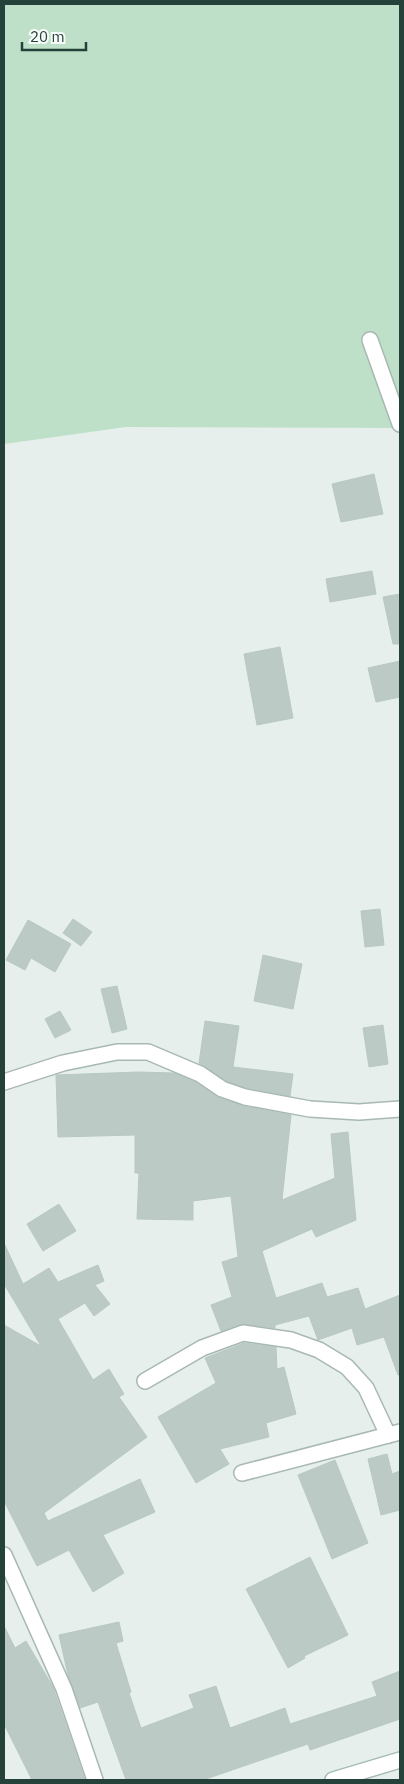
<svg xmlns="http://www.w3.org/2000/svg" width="404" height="1784" font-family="'IBM Plex Sans',sans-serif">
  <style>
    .green { fill: #bfe0c8 }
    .building { fill: #bbcac4; stroke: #b8c9c2 }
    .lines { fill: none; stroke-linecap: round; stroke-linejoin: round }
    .street-casing { stroke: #a8b8b2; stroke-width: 18 }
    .secondary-casing { stroke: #a4bbb3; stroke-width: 18 }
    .street { stroke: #fff; stroke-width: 15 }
    .secondary { stroke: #fff; stroke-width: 15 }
  </style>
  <rect width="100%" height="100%" fill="#e6efeb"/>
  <!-- green -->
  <polygon class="green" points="4,4 400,4 400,428 126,427 4,444"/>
  <!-- building -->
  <g class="building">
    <polygon points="374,474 383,514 341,522 332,484"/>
    <polygon points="372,571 376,594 330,602 326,579"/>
    <polygon points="400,594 400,644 393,644 383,597"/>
    <polygon points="280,647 293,718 257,725 244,654"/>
    <polygon points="400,661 400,697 376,702 368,668"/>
    <polygon points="380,909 384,945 365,947 361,911"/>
    <polygon points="73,919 92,932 81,946 63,933"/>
    <polygon points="28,920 71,944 55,972 31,958 25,970 6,960"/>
    <polygon points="263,955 302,964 293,1009 254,1001"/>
    <polygon points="117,986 127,1029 112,1033 101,989"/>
    <polygon points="60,1011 71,1030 55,1038 45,1019"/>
    <polygon points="205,1021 239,1026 233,1067 293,1074 290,1096 247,1088 226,1081 199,1063"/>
    <polygon points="383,1025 388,1064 369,1067 363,1028"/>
    <polygon points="138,1072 174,1073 195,1082 219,1098 243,1106 291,1115 282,1200 335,1178 331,1134 348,1132 356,1220 316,1237 312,1229 262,1251 276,1298 322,1283 327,1297 358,1288 365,1309 400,1295 400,1375 398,1375 384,1337 357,1345 352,1328 318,1340 309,1316 275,1325 275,1328 244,1324 221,1331 211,1305 232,1297 222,1262 238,1257 231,1196 193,1201 193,1220 137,1219 139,1173 135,1173 135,1135 58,1137 56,1075"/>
    <polygon points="59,1204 76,1231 43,1251 27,1224"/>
    <polygon points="4,1243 23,1284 49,1268 58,1282 98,1265 104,1281 95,1285 110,1304 94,1316 85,1303 58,1319 93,1380 109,1369 124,1394 119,1397 147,1437 44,1513 48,1521 140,1479 155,1512 103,1535 124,1573 93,1592 69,1550 37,1566 4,1501 4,1325 41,1346 4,1284"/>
    <polygon points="244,1343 276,1347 277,1369 284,1367 296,1414 266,1423 269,1437 220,1449 229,1464 196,1483 158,1417 216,1383 205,1358"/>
    <polygon points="387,1454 392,1474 400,1471 400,1510 381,1515 368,1459"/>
    <polygon points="335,1460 368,1543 332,1559 298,1475"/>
    <polygon points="310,1557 348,1635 304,1656 305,1658 288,1668 246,1589"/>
    <polygon points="119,1622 123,1641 116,1643 131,1692 129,1693 141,1728 194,1708 189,1695 216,1686 230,1728 285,1708 290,1724 377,1696 372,1682 400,1671 400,1719 310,1750 308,1744 203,1780 126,1780 98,1702 80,1708 68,1675 59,1635"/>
    <polygon points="4,1626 15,1648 26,1641 53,1687 85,1780 32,1780 4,1724"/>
  </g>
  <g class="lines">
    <defs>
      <g id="street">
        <polyline points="370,340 400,424"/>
        <polyline points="4,1082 63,1063 117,1052 148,1052 200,1074 222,1089 245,1097 310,1109 359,1112 400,1109"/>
        <polyline points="145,1381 202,1348 243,1333 291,1340 319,1350 347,1367 366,1388 388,1435"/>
        <polyline points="242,1473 400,1432"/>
        <polyline points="4,1555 64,1689 95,1780"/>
      </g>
      <polyline id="secondary" points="333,1780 400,1760"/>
    </defs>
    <!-- street casing -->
    <use href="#street" class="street-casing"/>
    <!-- secondary casing -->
    <use href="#secondary" class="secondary-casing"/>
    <!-- street -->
    <use href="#street" class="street"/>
    <!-- secondary -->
    <use href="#secondary" class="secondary"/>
  </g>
  <!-- border -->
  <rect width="404" height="1784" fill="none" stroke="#24423a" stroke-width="10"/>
  <!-- scale -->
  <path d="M22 42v8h64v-8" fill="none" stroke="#24423a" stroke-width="2.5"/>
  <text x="30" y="42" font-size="15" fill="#24423a" stroke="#f7fbf9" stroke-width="4" paint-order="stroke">20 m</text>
</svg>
